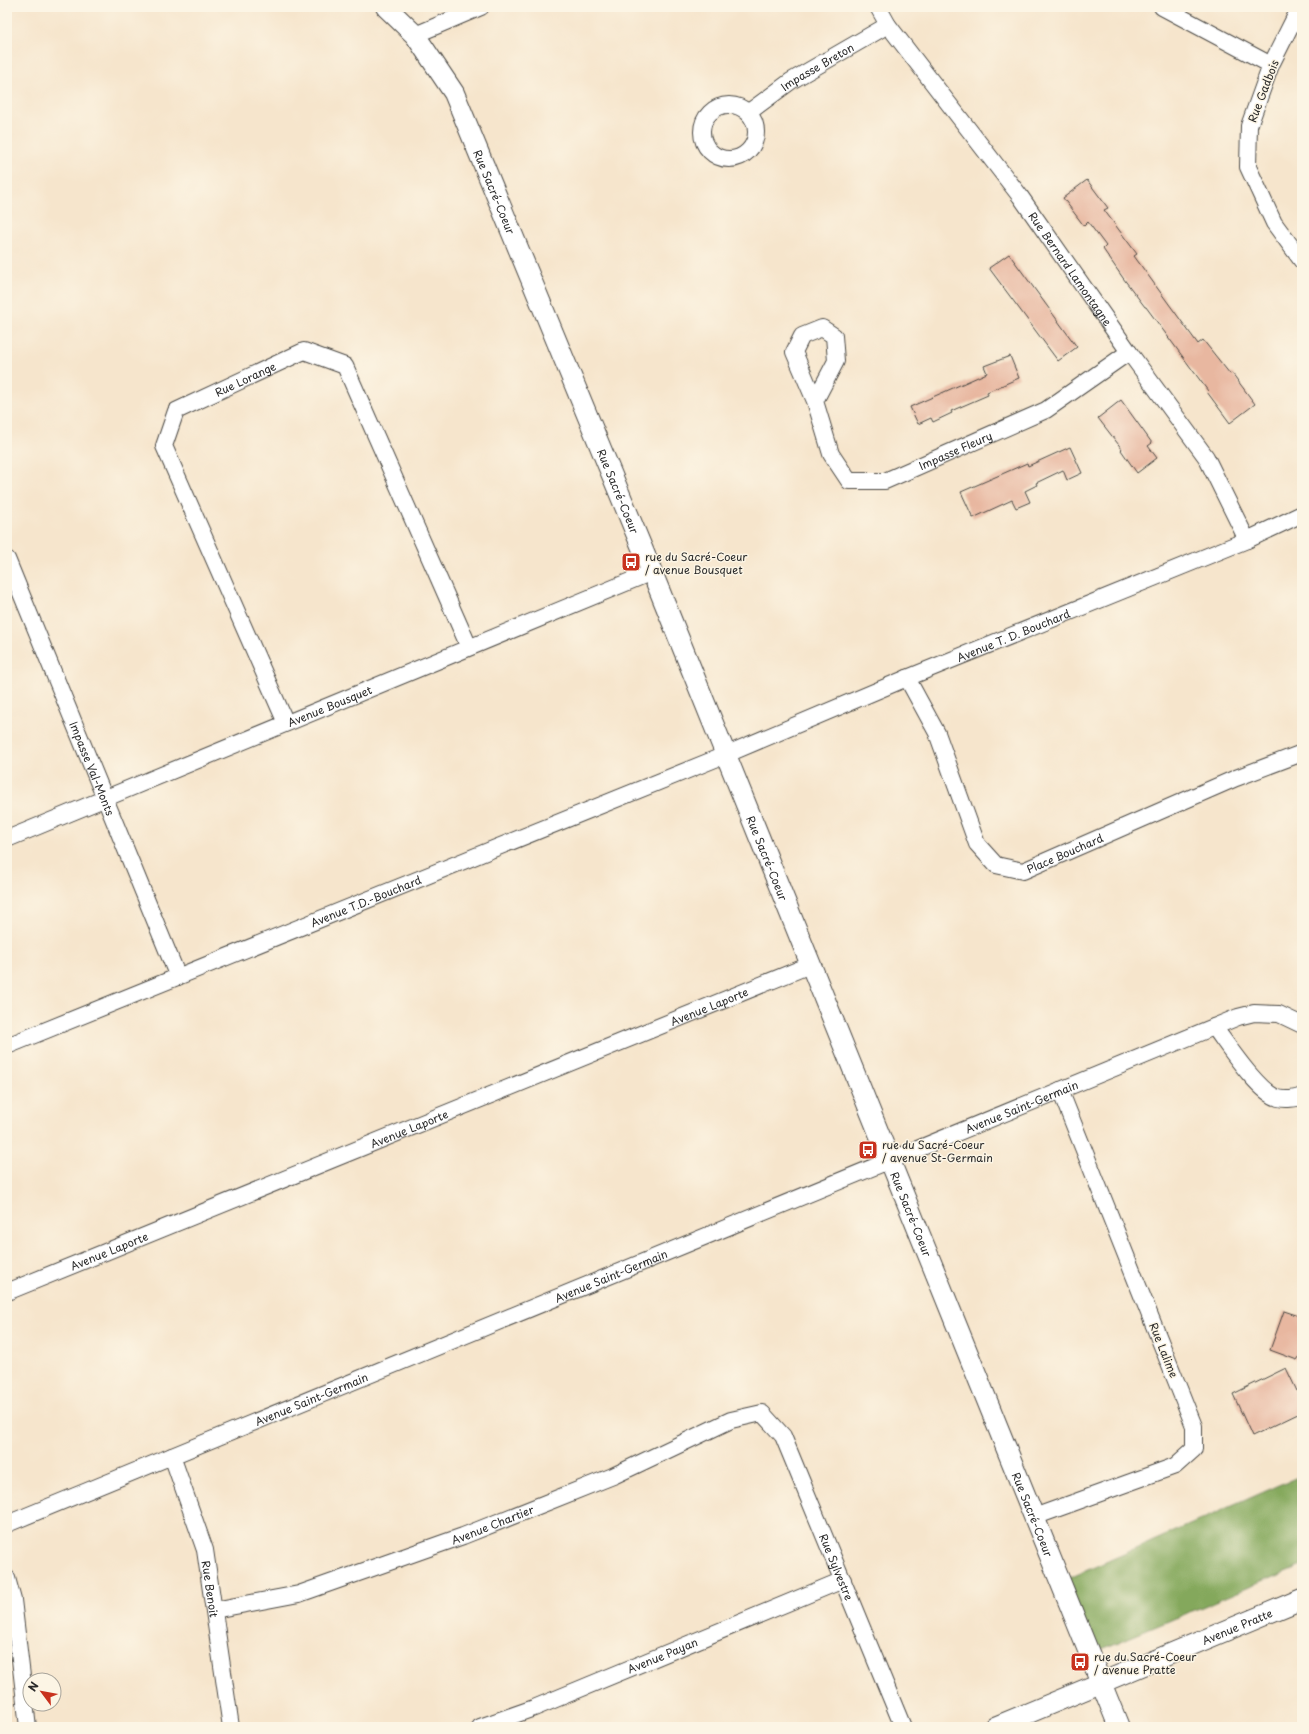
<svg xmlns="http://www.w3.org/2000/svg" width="1309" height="1734" font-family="'Playpen Sans',sans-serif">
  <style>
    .forest { fill: #84a85c; stroke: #586a44 }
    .building { fill: #e8b7a0 }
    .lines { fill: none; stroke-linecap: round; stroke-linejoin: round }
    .minor-casing { stroke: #494743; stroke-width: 18 }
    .tertiary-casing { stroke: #494743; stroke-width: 22 }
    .minor { stroke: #fff; stroke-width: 16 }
    .tertiary { stroke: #fff; stroke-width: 20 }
    .labels { text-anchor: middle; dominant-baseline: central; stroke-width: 3; stroke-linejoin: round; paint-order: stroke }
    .street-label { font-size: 11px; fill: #2b2b2b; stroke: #fcf5e5 }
    .poi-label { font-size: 11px; fill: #2b2b2b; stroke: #fcf5e5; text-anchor: start }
  </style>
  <rect width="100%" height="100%" fill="#fcf5e5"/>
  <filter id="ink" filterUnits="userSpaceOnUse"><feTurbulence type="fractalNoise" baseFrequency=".025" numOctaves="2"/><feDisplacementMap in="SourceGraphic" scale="8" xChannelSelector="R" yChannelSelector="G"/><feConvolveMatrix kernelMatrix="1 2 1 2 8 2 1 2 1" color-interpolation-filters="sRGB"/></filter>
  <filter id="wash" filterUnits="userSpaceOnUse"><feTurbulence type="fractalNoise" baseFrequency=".012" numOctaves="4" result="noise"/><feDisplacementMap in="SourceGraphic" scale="16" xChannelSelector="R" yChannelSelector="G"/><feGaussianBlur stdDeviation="0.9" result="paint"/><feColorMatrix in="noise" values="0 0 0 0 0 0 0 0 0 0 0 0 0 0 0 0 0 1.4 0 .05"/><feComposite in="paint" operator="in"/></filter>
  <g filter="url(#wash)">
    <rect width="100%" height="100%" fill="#f6e5cc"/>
    <!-- forest -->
    <polygon class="forest" points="1302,1475 1302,1565 1095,1652 1065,1580"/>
    <g id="blocks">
      <!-- building -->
      <g class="building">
        <polygon points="1087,180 1108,208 1104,210 1137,254 1134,256 1198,344 1203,340 1230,374 1232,373 1255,404 1230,423 1207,392 1208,391 1146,307 1145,307 1123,278 1103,249 1106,246 1088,222 1084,226 1063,198"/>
        <polygon points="1009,254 1077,347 1058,361 989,268"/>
        <polygon points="1010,356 1019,378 987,392 988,395 951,411 952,413 933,422 931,418 918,424 910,407 987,373 984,366"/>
        <polygon points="1121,400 1152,443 1148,446 1157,458 1137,473 1121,450 1122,449 1098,418"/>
        <polygon points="1070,447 1082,473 1067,480 1063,470 1036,483 1037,485 1025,491 1030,502 1016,508 1012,500 973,518 961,492 1027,463 1028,466"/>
        <polygon points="1284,1311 1302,1317 1302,1353 1297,1360 1270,1350"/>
        <polygon points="1286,1368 1297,1391 1302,1389 1302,1412 1252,1436 1233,1394"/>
      </g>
    </g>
  </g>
  <g filter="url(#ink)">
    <use href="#blocks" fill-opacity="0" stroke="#494743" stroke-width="1"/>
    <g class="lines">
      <defs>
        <g id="minor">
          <path id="s1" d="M 878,7 L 888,25 L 1020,196 L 1129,352 L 1206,457 L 1247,540"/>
          <polyline points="1162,7 1271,65"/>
          <polyline points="1300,7 1271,65 1249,126 1248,167 1274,223 1302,261"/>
          <polyline points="415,35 481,7"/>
          <circle cx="729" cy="132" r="27"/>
          <path id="s2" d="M 749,112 L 791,81 L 888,25"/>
          <path id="s3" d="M 815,401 L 794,352 L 802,336 L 822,328 L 834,336 L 836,361 L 815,401 L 831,454 L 849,481 L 885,481 L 1046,410 L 1129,352"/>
          <path id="s4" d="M 7,559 L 178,977"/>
          <path id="s5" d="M 907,678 L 937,733 L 977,844 L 996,865 L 1023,871 L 1236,778 L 1302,753"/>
          <path id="s6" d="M 286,723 L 164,446 L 176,411 L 304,351 L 345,366 L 469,647"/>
          <path id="s7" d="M 7,839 L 652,572"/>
          <path d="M 1214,1027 C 1227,1044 1258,1092 1278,1098 C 1285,1100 1296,1099 1302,1096"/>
          <path id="s8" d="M 7,1046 L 725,755 L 907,678 L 1247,540 L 1302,514"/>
          <path id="s9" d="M 7,1292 L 810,965"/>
          <path id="s10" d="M 172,1456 L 205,1550 L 231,1727"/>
          <polyline points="1034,1517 1175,1466 1194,1449 1194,1426 1060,1090"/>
          <path id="s11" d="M 7,1524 L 1238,1017 L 1254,1013 L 1279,1014 L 1302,1025"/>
          <polyline points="7,1578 13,1600 28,1727"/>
          <path id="s12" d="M 214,1610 L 299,1594 L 463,1536 L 613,1476 L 731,1420 L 762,1413 L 783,1436 L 903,1727"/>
          <path id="s13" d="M 480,1727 L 534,1708 L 843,1580"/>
        </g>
        <g id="tertiary">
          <path id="s14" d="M 386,7 L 415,35 L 454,93 L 652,572 L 1119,1727"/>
          <path id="s15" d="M 995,1727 L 1302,1599"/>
        </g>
      </defs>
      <!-- minor casing -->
      <use href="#minor" class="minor-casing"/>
      <!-- tertiary casing -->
      <use href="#tertiary" class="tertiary-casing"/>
      <!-- minor -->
      <use href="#minor" class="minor"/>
      <!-- tertiary -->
      <use href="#tertiary" class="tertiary"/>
    </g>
  </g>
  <!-- icons -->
  <defs>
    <symbol id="bus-square" viewBox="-11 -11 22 22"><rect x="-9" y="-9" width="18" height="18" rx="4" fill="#c8321e" stroke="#fcf5e5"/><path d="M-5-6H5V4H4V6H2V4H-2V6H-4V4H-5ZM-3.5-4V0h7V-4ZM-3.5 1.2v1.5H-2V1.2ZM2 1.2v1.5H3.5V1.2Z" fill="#fff"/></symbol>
  </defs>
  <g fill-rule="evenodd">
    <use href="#bus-square" x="620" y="551" width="22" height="22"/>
    <use href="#bus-square" x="857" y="1139" width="22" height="22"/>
    <use href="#bus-square" x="1069" y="1651" width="22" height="22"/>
  </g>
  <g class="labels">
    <!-- street labels -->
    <g class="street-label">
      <text stroke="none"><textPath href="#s2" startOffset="82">Impasse Breton</textPath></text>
      <text transform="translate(1263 91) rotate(-69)">Rue Gadbois</text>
      <text stroke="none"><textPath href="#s14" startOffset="217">Rue Sacré-Coeur</textPath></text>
      <text stroke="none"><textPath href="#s1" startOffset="325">Rue Bernard Lamontagne</textPath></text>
      <text stroke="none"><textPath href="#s6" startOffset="416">Rue Lorange</textPath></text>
      <text stroke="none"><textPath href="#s3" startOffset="378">Impasse Fleury</textPath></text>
      <text stroke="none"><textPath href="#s14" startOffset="541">Rue Sacré-Coeur</textPath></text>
      <text stroke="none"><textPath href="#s8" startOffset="1087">Avenue T. D. Bouchard</textPath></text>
      <text stroke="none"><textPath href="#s7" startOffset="349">Avenue Bousquet</textPath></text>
      <text stroke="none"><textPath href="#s4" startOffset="226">Impasse Val-Monts</textPath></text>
      <text stroke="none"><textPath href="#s5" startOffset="282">Place Bouchard</textPath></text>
      <text stroke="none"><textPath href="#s14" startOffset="937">Rue Sacré-Coeur</textPath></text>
      <text stroke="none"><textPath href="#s8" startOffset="387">Avenue T.D.-Bouchard</textPath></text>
      <text stroke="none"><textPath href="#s9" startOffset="758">Avenue Laporte</textPath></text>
      <text stroke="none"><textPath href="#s11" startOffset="1097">Avenue Saint-Germain</textPath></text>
      <text stroke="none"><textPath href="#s9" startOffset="434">Avenue Laporte</textPath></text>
      <text stroke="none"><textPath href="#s14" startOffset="1321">Rue Sacré-Coeur</textPath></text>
      <text stroke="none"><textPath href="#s9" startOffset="110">Avenue Laporte</textPath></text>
      <text stroke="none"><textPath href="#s11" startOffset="653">Avenue Saint-Germain</textPath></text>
      <text transform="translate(1164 1350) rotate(68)">Rue Lalime</text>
      <text stroke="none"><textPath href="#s11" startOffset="329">Avenue Saint-Germain</textPath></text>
      <text stroke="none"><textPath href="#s14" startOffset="1645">Rue Sacré-Coeur</textPath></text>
      <text stroke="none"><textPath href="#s12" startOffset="292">Avenue Chartier</textPath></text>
      <text stroke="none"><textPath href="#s12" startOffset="757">Rue Sylvestre</textPath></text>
      <text stroke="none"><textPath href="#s10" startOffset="139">Rue Benoit</textPath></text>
      <text stroke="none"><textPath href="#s15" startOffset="262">Avenue Pratte</textPath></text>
      <text stroke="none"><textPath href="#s13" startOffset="196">Avenue Payan</textPath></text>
    </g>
    <!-- poi labels -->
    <g class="poi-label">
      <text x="645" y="556">rue du Sacré-Coeur<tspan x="645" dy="13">/ avenue Bousquet</tspan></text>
      <text x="882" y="1144">rue du Sacré-Coeur<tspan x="882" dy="13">/ avenue St-Germain</tspan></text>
      <text x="1094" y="1656">rue du Sacré-Coeur<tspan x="1094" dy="13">/ avenue Pratte</tspan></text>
    </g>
  </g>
  <!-- margin -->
  <rect width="1309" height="1734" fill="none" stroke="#fcf5e5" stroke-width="24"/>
  <!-- north arrow -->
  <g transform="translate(42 1692) rotate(302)"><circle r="19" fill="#fcf5e5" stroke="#a8a49b"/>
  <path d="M0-3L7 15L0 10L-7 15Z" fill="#c8321e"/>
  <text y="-6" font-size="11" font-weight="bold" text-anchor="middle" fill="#2b2b2b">N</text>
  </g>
</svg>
